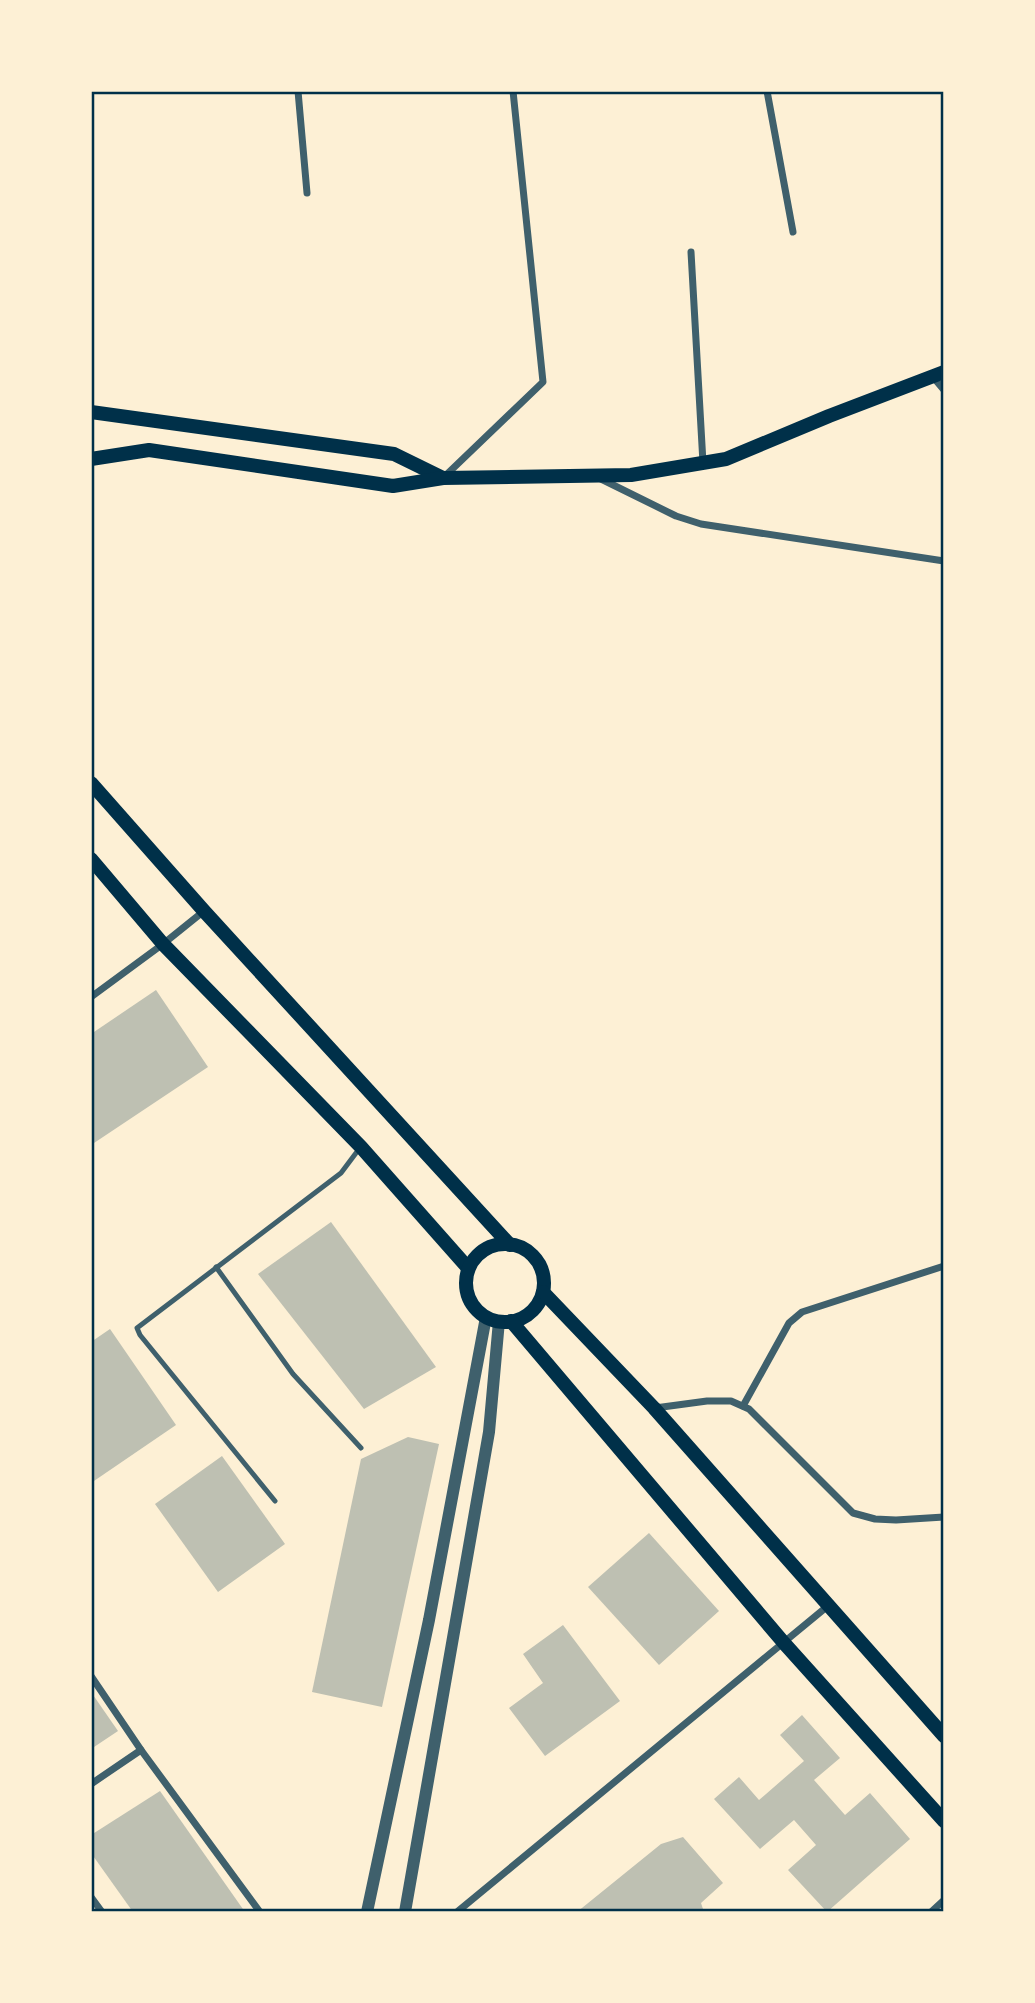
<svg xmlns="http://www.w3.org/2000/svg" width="1035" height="2003" font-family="Manrope,sans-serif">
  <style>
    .building { fill: #bec0b2 }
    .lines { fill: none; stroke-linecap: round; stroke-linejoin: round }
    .service { stroke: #3f606c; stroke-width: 5 }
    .minor { stroke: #3f606c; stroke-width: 7 }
    .tertiary { stroke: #3f606c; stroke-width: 12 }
    .secondary { stroke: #003049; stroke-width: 14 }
    .neatline { fill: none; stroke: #003049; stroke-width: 2.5 }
  </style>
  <rect width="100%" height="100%" fill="#fdf0d5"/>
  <!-- building -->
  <g class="building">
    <polygon points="156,990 208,1067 91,1145 91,1034"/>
    <polygon points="331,1222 436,1367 364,1409 258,1274"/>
    <polygon points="110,1329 176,1425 91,1483 91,1342"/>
    <polygon points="408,1437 439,1444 382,1707 312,1692 361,1459"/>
    <polygon points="222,1456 285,1544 218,1592 155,1504"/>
    <polygon points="649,1533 719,1611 659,1665 588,1587"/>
    <polygon points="563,1625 620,1701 545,1756 509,1708 543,1683 523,1654"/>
    <polygon points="91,1692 118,1731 91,1749"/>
    <polygon points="802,1715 840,1758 814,1780 845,1815 870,1793 910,1839 827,1912 788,1870 816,1845 794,1820 760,1849 714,1799 739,1777 759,1800 804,1761 780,1735"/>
    <polygon points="160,1791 245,1912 133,1912 91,1853 91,1835"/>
    <polygon points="683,1837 723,1883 701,1903 704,1912 577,1912 661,1844"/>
  </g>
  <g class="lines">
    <!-- service -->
    <g class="service">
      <polyline points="216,1267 293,1374 361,1448"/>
      <polyline points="275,1501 140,1335 137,1328 341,1173 359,1149"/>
    </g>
    <!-- minor -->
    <g class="minor">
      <polyline points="298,91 307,193"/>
      <polyline points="767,91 793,232"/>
      <polyline points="691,252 703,463"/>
      <polyline points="933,377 944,390"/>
      <polyline points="444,477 543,382 513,91"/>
      <polyline points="601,479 676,516 701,524 944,561"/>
      <polyline points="91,997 163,944 204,911"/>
      <polyline points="743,1406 789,1323 802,1312 944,1266"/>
      <polyline points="655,1408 707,1401 731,1401 749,1409 853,1513 875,1519 896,1520 944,1517"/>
      <polyline points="91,1676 141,1750 260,1912"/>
      <polyline points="91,1784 141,1750"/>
      <polyline points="91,1897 102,1912"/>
      <polyline points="457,1912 829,1605"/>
      <polyline points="931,1912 944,1900"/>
    </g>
    <!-- tertiary -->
    <g class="tertiary">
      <polyline points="367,1912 429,1620 486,1317"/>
      <polyline points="405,1912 489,1432 499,1321"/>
    </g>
    <!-- secondary -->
    <g class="secondary">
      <polyline points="91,412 394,454 443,478"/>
      <polyline points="91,459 149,450 393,486 443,478 631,475 726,459 829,416 944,372"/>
      <polyline points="91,783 204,911 510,1245"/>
      <polyline points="91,859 163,944 361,1147 468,1268"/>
      <circle cx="505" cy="1283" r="39"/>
      <polyline points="543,1292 654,1408 944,1736"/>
      <polyline points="511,1321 784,1643 944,1821"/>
    </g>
  </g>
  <!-- border -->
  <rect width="1035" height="2003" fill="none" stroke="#fdf0d5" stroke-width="186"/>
  <rect x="93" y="93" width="849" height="1817" class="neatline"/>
</svg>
